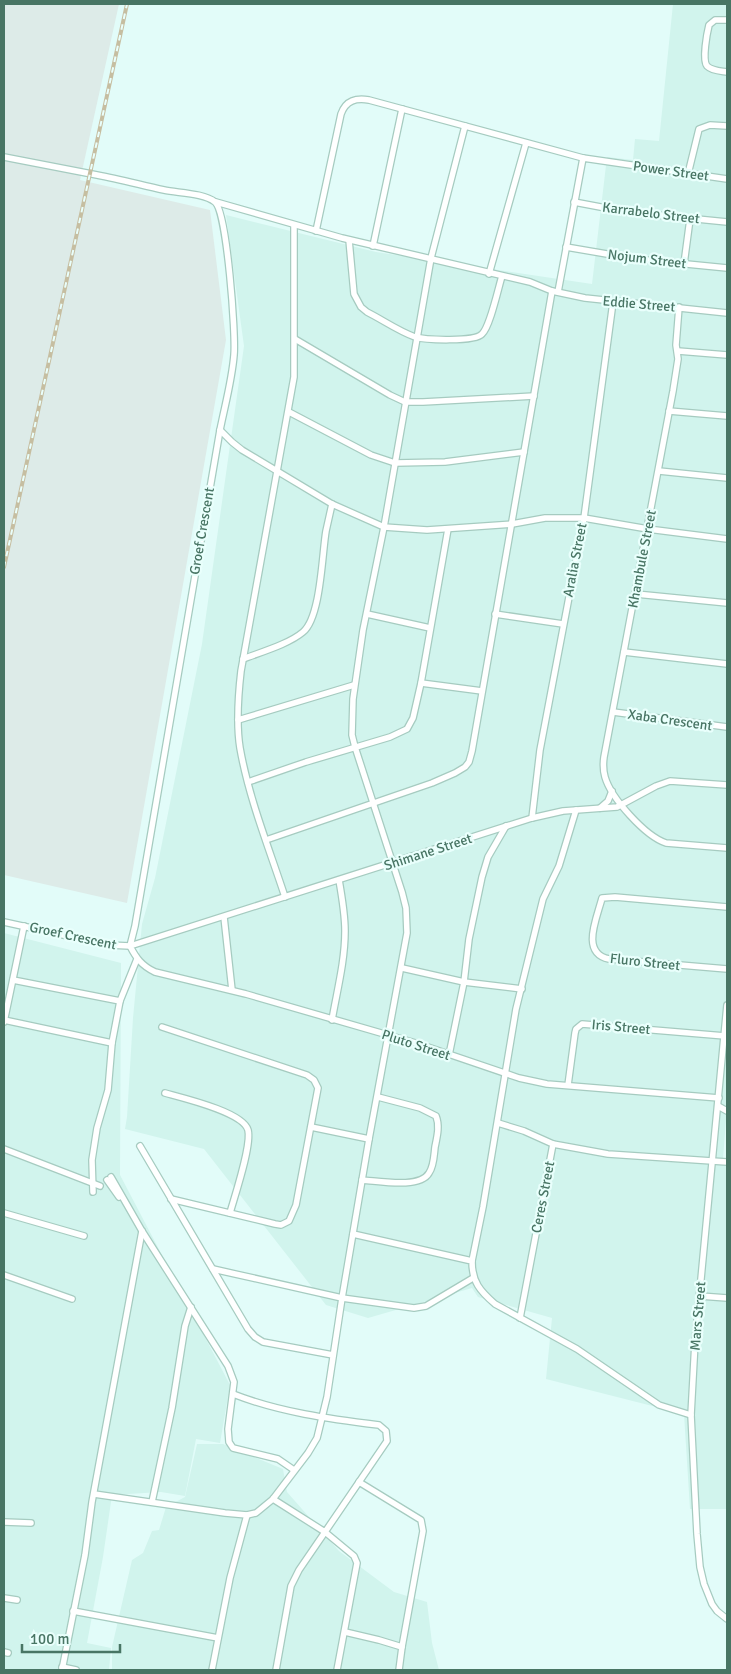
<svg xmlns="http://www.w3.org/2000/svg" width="731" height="1674" font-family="Signika,sans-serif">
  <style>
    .residential { fill: #d1f4ed }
    .industrial { fill: #ddebe8 }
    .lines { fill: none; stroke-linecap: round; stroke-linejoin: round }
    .minor-casing { stroke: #a6cbc0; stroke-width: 8 }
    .minor { stroke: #fff; stroke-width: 5.5 }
    .rail-casing { stroke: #c6bea1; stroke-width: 4 }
    .rail { stroke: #e9fffc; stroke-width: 2; stroke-dasharray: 5.5; stroke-linecap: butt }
    .labels { text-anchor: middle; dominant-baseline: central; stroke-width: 4.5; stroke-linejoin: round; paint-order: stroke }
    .street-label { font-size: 14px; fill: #487564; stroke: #e9fffc }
  </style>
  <rect width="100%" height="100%" fill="#e2fcf9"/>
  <!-- residential -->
  <g class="residential">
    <polygon points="673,4 727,4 727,1106 723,1159 727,1160 727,1509 690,1509 684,1414 546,1379 552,1318 478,1297 472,1288 368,1318 326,1305 204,1149 125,1129 127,1117 133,1018 142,924 155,878 202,644 244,346 226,215 376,252 592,284 607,157 633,160 635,139 659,141"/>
    <polygon points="4,933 121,963 120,1175 230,1385 220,1443 196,1439 185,1496 161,1492 112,1495 103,1557 87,1643 111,1648 109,1670 4,1670"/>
    <polygon points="197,1444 223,1444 283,1469 287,1492 339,1551 394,1592 427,1602 432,1643 439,1670 112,1670 112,1647 132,1560 143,1553 152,1531 159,1530 166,1507 185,1497"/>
  </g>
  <!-- industrial -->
  <polygon class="industrial" points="4,4 119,4 80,180 210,210 226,340 127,903 4,875"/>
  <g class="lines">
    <defs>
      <g id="minor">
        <path d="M 727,20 L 715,20 L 709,25 C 707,33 702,60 707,66 C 712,71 721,71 727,72"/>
        <path d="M 4,157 C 35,163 66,169 97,175 C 119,179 141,185 164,190 C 178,193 204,193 215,202 C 227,212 236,335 234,355 C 232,380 225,405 220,430 L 135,926 L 130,946 L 109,945 L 4,922"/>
        <polyline points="688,174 699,129 710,125 727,126"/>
        <polyline points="216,202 342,238 530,282 552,291 585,298 727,313"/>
        <polyline points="574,202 627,212 727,222"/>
        <path d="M 316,231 L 341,114 C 346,100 356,98 369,100 L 583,158"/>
        <path d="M 349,240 L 354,294 L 361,307 L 367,312 C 383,320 398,331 415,337 C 425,340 475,342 482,334 C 490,327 498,289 502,276"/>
        <polyline points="373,246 402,109"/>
        <polyline points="566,247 636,259 727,268"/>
        <polyline points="684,264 690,219"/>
        <polyline points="489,274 526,143"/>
        <polyline points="558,292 583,158 727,179"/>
        <path d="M 679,307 L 676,345 L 678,359 L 673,391 L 604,757 C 603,764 603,770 605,777 C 611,798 645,836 666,843 L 727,848"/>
        <polyline points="295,339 390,395 405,402 423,402 534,396"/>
        <polyline points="678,351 727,355"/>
        <polyline points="669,411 727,416"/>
        <polyline points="289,412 371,455 395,463 445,462 524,452"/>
        <polyline points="220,430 232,442 242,450 332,504 384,527 427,530 512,524 545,518 584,518 648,529 727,539"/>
        <polyline points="659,471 727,478"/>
        <polyline points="636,594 727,603"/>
        <polyline points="367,614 430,628"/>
        <polyline points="495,614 563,624"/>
        <polyline points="624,652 727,664"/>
        <path d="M 243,659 C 261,652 289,644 303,632 C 321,617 322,554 326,531 C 328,522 330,513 332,504"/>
        <polyline points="421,683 482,691"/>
        <polyline points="613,712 727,727"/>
        <polyline points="238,720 354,685"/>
        <polyline points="248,782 306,762 390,737 407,729 413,718 421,683 448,529"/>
        <polyline points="600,808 608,801 612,791"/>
        <polyline points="532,818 540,750 584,518 613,302"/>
        <polyline points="266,840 432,783 455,773 465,767 469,762 472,751 552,291"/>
        <path d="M 285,897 C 269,848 249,799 240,748 C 236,723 238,697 241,671 L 294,377 L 294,225"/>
        <path d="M 727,907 L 615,897 L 602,898 C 597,918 580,953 609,959 L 727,969"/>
        <polyline points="224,917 232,990"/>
        <polyline points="402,968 464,982 522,989"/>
        <polyline points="13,980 120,1001"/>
        <polyline points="727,1005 695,1342 691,1415 697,1534 700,1567 704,1584 712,1604 717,1611 727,1619"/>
        <polyline points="4,1020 112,1043"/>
        <path d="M 332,1020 C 337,991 345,961 345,931 C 345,914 342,897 339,880"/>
        <polyline points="4,1022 24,926"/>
        <polyline points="162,1027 307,1075 314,1080 318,1088 296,1205 289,1221 281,1225 275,1224 171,1199"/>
        <polyline points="449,1055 464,982 469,939 482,877 488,857 506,826"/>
        <polyline points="568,1085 575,1033 576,1029 582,1024 725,1036"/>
        <path d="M 165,1093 C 183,1098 243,1112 248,1130 C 252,1145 235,1195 230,1213"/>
        <path d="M 719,1098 L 547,1084 L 519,1078 L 419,1044 L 246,994 L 155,972 C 142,966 136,958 130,946 L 532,818 L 563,811 L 617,807 L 656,786 L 670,781 L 727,785"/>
        <polyline points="718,1106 727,1111"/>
        <polyline points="498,1123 524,1131 553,1144"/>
        <polyline points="311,1127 369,1139"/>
        <polyline points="140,1146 248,1329 255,1337 263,1342 333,1355"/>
        <polyline points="4,1149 100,1186"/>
        <polyline points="111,1177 142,1231 228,1366 234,1382 228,1429 229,1442 233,1448 278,1459 294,1470"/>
        <polyline points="107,1180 119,1197"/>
        <path d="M 362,1180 C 379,1181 420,1189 429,1173 C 434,1166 434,1155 435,1147 C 437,1137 440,1126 436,1116 L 420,1108 L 378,1097"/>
        <polyline points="93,1192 92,1160 97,1128 108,1090 112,1043 120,1001 137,959"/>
        <polyline points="4,1213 84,1236"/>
        <path d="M 353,1234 L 472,1261 C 472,1282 480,1291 495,1304 L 577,1349 L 659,1405 L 691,1415"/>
        <polyline points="472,1261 483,1207 516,1009 543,899 559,866 576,810"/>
        <polyline points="213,1269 342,1298 414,1308 426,1306 473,1278"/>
        <polyline points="4,1275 72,1299"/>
        <polyline points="700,1296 727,1298"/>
        <polyline points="520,1318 553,1144 608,1154 727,1162"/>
        <path d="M 233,1394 C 279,1412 329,1419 379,1425 L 386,1431 L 387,1441 L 325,1532 L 273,1499"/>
        <polyline points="359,1482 421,1520 423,1531 402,1647"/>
        <polyline points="94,1494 225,1513 247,1515 256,1513 273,1499 308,1453 317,1438 327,1397 342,1298 369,1139 407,933 406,908 402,892 355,747 352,735 353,699 363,630 384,527 431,258 465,126"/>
        <polyline points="152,1502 172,1408 185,1326 191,1307"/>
        <polyline points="4,1522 31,1523"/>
        <polyline points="4,1598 17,1600"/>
        <polyline points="73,1611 218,1638"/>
        <polyline points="345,1632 379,1640 402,1647 399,1670"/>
        <polyline points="4,1652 8,1653"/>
        <polyline points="62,1667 76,1670"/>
        <polyline points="62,1670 85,1555 92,1502 142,1231"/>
        <polyline points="212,1670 230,1578 247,1515"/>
        <polyline points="276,1670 291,1586 299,1570 325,1532 354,1556 357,1563 337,1670"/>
      </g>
    </defs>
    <!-- minor casing -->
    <use href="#minor" class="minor-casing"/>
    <!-- minor -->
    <use href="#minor" class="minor"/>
    <defs>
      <polyline id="rail" points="4,567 127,4"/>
    </defs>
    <!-- rail casing -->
    <use href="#rail" class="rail-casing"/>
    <!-- rail -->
    <use href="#rail" class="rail"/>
  </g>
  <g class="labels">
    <!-- street labels -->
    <g class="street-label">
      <text transform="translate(671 171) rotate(8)">Power Street</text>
      <text transform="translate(651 213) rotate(7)">Karrabelo Street</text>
      <text transform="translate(647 259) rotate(7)">Nojum Street</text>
      <text transform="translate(639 304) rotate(5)">Eddie Street</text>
      <text transform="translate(202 531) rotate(-80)">Groef Crescent</text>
      <text transform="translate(642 559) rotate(-79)">Khambule Street</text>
      <text transform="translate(575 560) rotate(-79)">Aralia Street</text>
      <text transform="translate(670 720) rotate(8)">Xaba Crescent</text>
      <text transform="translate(428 852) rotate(-18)">Shimane Street</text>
      <text transform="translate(73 936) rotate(12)">Groef Crescent</text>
      <text transform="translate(645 962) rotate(6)">Fluro Street</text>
      <text transform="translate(621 1027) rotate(5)">Iris Street</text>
      <text transform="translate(416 1045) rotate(18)">Pluto Street</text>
      <text transform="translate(543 1197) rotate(-79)">Ceres Street</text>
      <text transform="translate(698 1316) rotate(-85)">Mars Street</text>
    </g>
  </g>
  <!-- border -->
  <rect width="731" height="1674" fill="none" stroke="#487564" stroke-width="10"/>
  <!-- scale -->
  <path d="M22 1644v8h98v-8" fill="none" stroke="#487564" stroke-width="2.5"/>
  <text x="30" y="1644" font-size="15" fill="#487564" stroke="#e9fffc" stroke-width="4" paint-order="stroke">100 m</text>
</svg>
